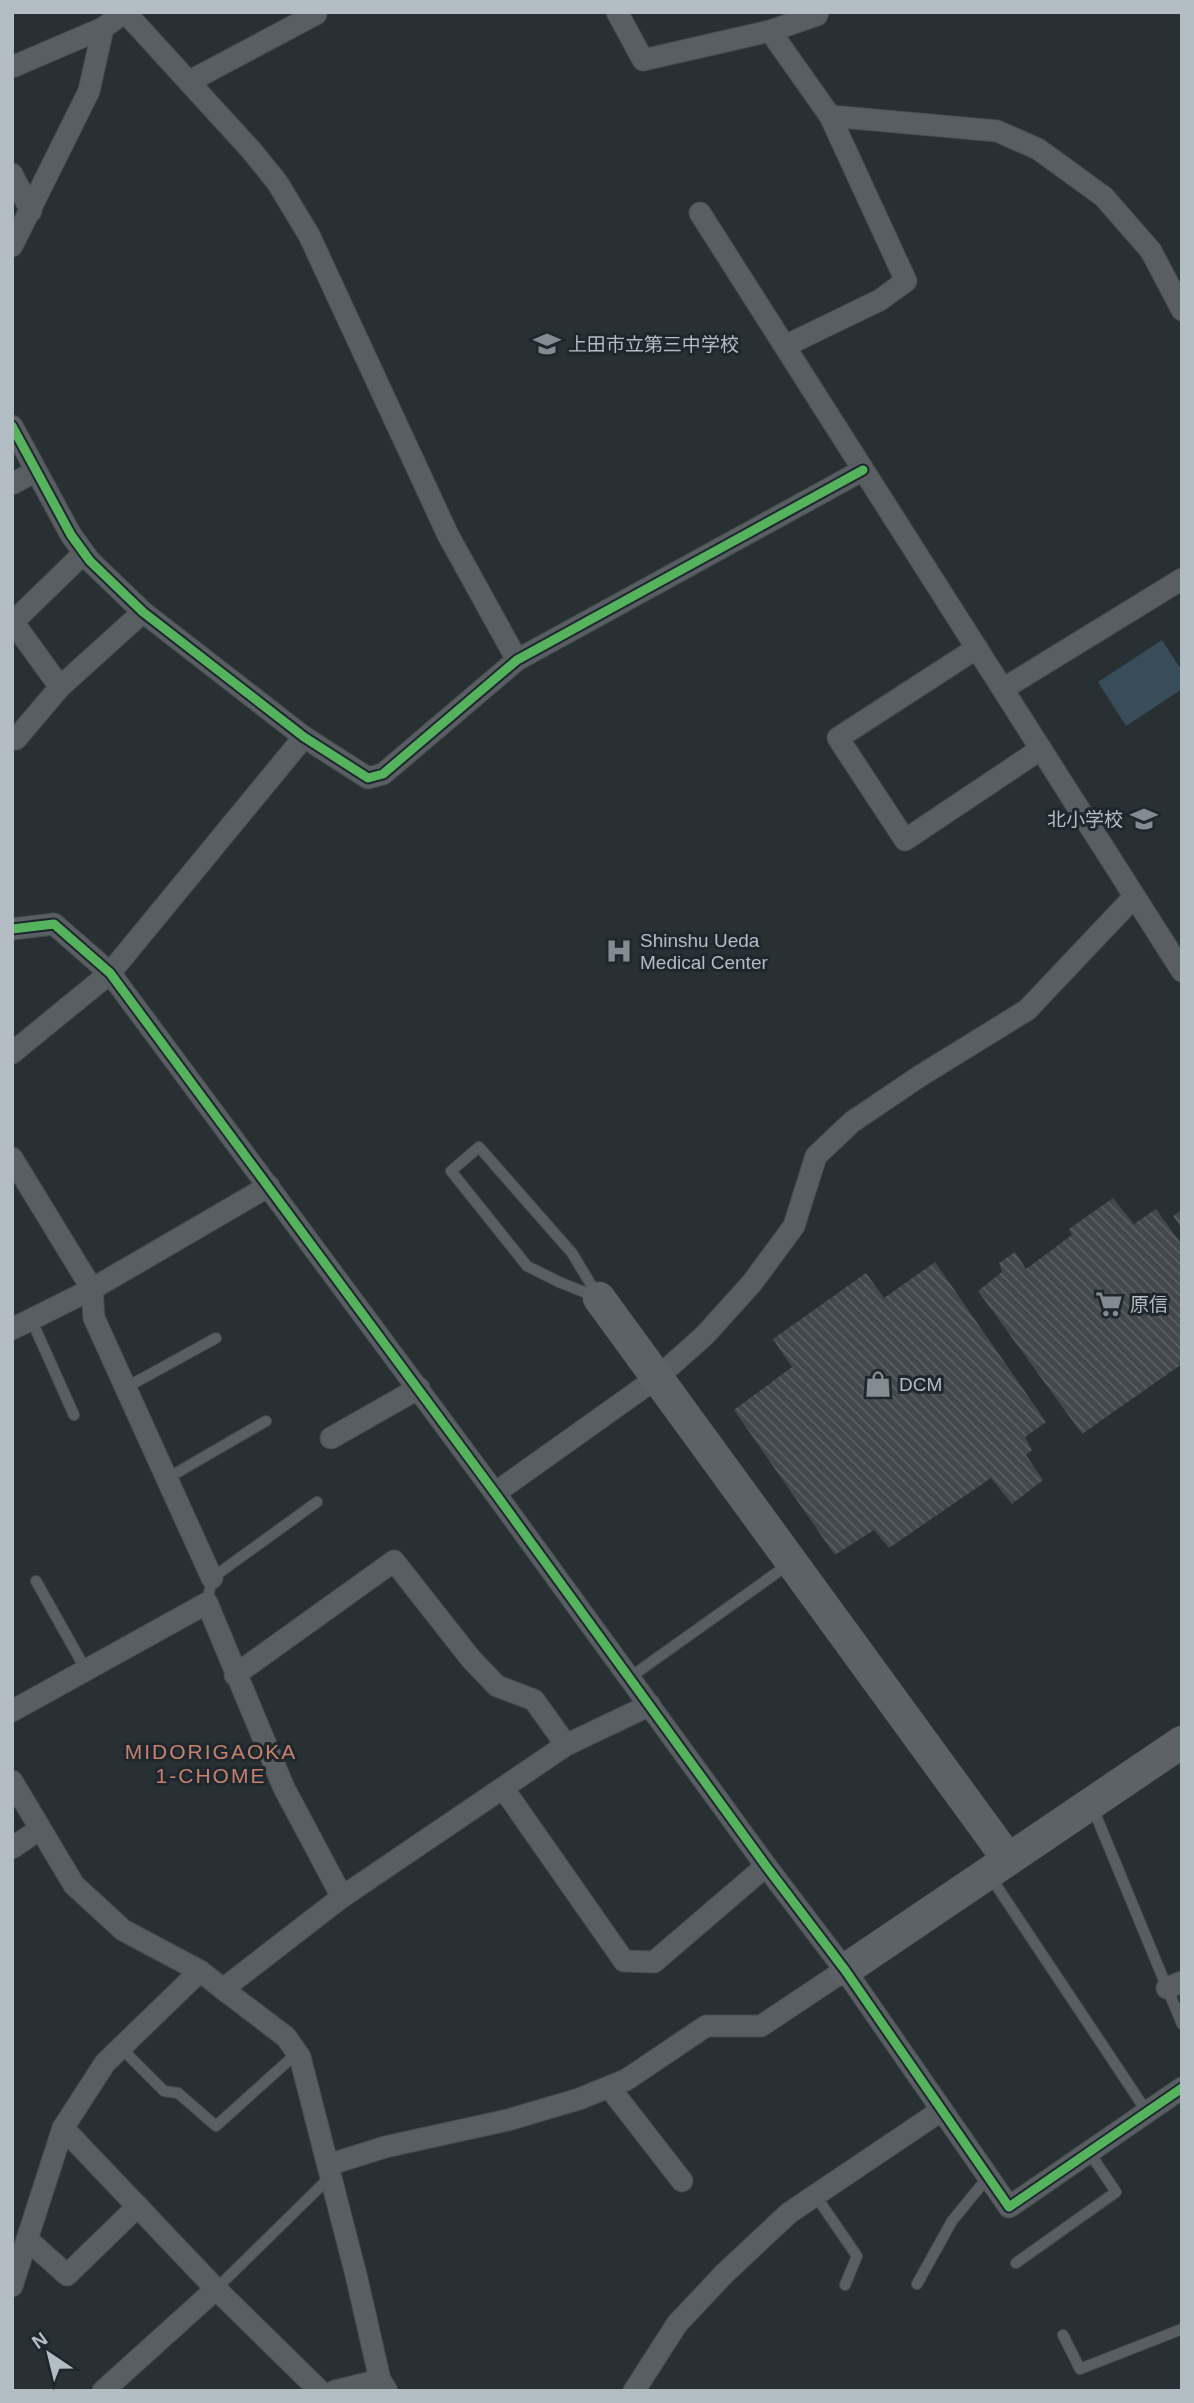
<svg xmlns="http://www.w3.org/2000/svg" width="1194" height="2403" font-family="Arial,'Noto Sans JP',sans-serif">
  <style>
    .water { fill: #384d59 }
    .building { fill: url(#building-back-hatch) }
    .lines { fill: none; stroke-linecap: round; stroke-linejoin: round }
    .lane-casing { stroke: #464c4e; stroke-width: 12 }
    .street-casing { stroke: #464c4e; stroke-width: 23 }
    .secondary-casing { stroke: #464c4e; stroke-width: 33 }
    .lane { stroke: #585e62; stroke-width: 10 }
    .street { stroke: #585e62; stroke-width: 21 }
    .secondary { stroke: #5d6266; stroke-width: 32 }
    .cycleway-casing { stroke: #1d272d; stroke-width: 13 }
    .cycleway { stroke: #56b35d; stroke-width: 9 }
    .labels { text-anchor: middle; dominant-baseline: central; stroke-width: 6; stroke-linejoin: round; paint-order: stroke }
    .poi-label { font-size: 19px; fill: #b3bdc4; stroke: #1d272d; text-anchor: start }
    .neighbourhood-label { font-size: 21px; letter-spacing: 2px; fill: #c6806c; stroke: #1d272d }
  </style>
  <defs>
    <pattern id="building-back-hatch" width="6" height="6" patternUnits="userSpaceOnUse" patternTransform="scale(1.75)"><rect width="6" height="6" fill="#42484b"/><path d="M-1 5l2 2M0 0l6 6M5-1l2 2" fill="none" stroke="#5b6063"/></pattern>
  </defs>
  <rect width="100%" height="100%" fill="#293033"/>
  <!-- water -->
  <polygon class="water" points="1162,640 1182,671 1182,689 1126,726 1098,682"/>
  <!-- building -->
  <g class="building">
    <polygon points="1113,1198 1134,1224 1156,1209 1182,1245 1182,1364 1082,1434 978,1291 1002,1272 999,1263 1015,1252 1026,1269 1072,1235 1069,1229"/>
    <polygon points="1182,1210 1182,1229 1173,1216"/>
    <polygon points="935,1262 1046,1422 1025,1437 1032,1450 1026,1455 1043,1480 1012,1504 991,1478 889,1548 874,1530 835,1555 734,1410 792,1367 773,1339 866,1273 884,1298"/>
  </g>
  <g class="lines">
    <defs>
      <g id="lane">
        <polygon points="479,1147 572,1253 599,1298 559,1282 527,1266 451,1171"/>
        <polyline points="31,1319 74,1415"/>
        <polyline points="125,1388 216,1338"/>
        <polyline points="166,1479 266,1421"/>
        <polyline points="36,1581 86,1670"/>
        <polyline points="207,1603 212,1578 317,1502"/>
        <polyline points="629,1678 789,1564"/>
        <polyline points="1092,1806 1182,2024"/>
        <polyline points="990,1876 1147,2112"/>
        <polyline points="120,2047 164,2091 178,2093 216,2126 297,2053"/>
        <polyline points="815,2195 857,2256 845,2285"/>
        <polyline points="1016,2263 1116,2192 1089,2152"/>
        <polyline points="917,2284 952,2221 988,2177"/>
        <polyline points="216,2289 330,2177"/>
        <polyline points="1063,2335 1080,2369 1182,2329"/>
      </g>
      <g id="street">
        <polyline points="617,12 643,60 770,31 830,116 906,281 880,300 785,346"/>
        <polyline points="770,31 817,15 818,12"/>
        <polyline points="12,67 103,28 125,12 251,150 277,182 309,235 448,535 517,660"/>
        <polyline points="190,81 316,14 316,12"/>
        <polyline points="830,116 997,131 1038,149 1104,197 1151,251 1182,310"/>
        <polyline points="12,174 31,211"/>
        <polyline points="700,213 1182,971"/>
        <polyline points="12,246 89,91 103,28"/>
        <polyline points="12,426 71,535 90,561 143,612 304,737 368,778 383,774 517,660 863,470"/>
        <polyline points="12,484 36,471"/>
        <polyline points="977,648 838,738 905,840 1041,749"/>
        <polyline points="60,687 143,612"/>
        <polyline points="1003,689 1182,579"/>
        <polyline points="16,739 60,687 13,622 84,553"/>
        <polyline points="12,929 54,924 110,973 495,1493 766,1866 845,1970 1009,2207 1182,2088"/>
        <polyline points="12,1053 110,973 304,737"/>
        <polyline points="12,1158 92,1289 94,1318 212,1578"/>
        <polyline points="12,1329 92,1289 269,1186"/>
        <polyline points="331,1438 419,1388"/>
        <polyline points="495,1493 658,1377 705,1335 752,1283 794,1226 816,1156 852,1122 920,1076 1027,1010 1134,897"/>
        <polyline points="235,1675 394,1561 471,1659 497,1686 534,1700 566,1745"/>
        <polyline points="12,1711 207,1603 284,1788 342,1897"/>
        <polyline points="12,1781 74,1885 123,1930 200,1971 223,1989 286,2037 300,2057 357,2279 380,2380 387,2391"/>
        <polyline points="503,1788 624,1961 654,1962 766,1866"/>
        <polyline points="12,1848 40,1829"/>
        <polyline points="1167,1988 1182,1982"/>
        <polyline points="223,1989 342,1897 566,1745 650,1705"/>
        <polyline points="609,2087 682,2181"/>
        <polyline points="63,2128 216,2289 320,2391"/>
        <polyline points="328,2165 385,2147 508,2120 579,2099 626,2080 706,2026 761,2026 845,1970"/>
        <polyline points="27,2239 67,2275 138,2206"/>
        <polyline points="12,2286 63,2128 105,2063 200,1971"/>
        <polyline points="103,2391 216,2289"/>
        <polyline points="335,2391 380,2380"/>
        <polyline points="634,2391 677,2324 724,2274 789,2213 942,2110"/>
      </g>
      <g id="secondary">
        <polyline points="599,1298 1008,1859"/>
        <polyline points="845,1970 1182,1742"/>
      </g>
    </defs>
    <!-- lane casing -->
    <use href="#lane" class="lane-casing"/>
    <!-- street casing -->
    <use href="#street" class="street-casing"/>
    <!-- secondary casing -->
    <use href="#secondary" class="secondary-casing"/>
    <!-- lane -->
    <use href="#lane" class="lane"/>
    <!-- street -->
    <use href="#street" class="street"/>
    <!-- secondary -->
    <use href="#secondary" class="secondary"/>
    <defs>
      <g id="cycleway">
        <polyline points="12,426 71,535 90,561 143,612 304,737 368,778 383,774 517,660 863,470"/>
        <polyline points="12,929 54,924 110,973 495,1493 766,1866 845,1970 1009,2207 1182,2088"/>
      </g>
    </defs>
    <!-- cycleway casing -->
    <use href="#cycleway" class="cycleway-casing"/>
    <!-- cycleway -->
    <use href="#cycleway" class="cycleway"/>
  </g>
  <!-- icons -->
  <defs>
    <symbol id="school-bare" viewBox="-9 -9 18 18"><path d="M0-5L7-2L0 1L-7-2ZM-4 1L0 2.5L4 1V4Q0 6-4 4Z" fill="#838c91" stroke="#1d272d" stroke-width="2.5" paint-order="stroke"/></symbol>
    <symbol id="hospital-bare" viewBox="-9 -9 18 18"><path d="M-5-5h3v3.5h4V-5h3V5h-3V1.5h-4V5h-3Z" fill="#838c91" stroke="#1d272d" stroke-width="2.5" paint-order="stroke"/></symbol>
    <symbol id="supermarket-bare" viewBox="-9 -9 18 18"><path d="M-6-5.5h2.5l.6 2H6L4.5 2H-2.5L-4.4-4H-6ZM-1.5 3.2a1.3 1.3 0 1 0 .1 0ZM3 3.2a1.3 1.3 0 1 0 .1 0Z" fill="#838c91" stroke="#1d272d" stroke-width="2.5" paint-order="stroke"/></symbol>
    <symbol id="shop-bare" viewBox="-9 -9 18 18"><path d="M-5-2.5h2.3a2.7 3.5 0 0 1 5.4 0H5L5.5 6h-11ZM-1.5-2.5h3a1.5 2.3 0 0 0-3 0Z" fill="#838c91" stroke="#1d272d" stroke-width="2.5" paint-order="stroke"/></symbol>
  </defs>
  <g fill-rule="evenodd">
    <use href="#school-bare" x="528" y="325" width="38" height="38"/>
    <use href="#school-bare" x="1125" y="800" width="38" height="38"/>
    <use href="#hospital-bare" x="600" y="932" width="38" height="38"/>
    <use href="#supermarket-bare" x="1090" y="1285" width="38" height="38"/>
    <use href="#shop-bare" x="859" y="1365" width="38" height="38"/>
  </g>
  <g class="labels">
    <!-- poi labels -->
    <g class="poi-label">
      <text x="568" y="344">上田市立第三中学校</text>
      <text x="1123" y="819" text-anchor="end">北小学校</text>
      <text x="640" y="940">Shinshu Ueda<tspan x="640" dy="22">Medical Center</tspan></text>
      <text x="1130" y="1304">原信</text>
      <text x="899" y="1384">DCM</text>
    </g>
    <!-- neighbourhood labels -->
    <g class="neighbourhood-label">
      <text x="211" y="1751">MIDORIGAOKA<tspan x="211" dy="24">1-CHOME</tspan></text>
    </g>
  </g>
  <!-- border -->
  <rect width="1194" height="2403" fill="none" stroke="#b3bdc4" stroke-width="28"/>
  <!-- north arrow -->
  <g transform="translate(49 2354) rotate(325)" stroke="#1d272d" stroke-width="5" paint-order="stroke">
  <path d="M0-5L12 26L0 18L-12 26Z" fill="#b3bdc4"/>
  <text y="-10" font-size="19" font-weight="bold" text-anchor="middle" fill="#b3bdc4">N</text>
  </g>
</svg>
